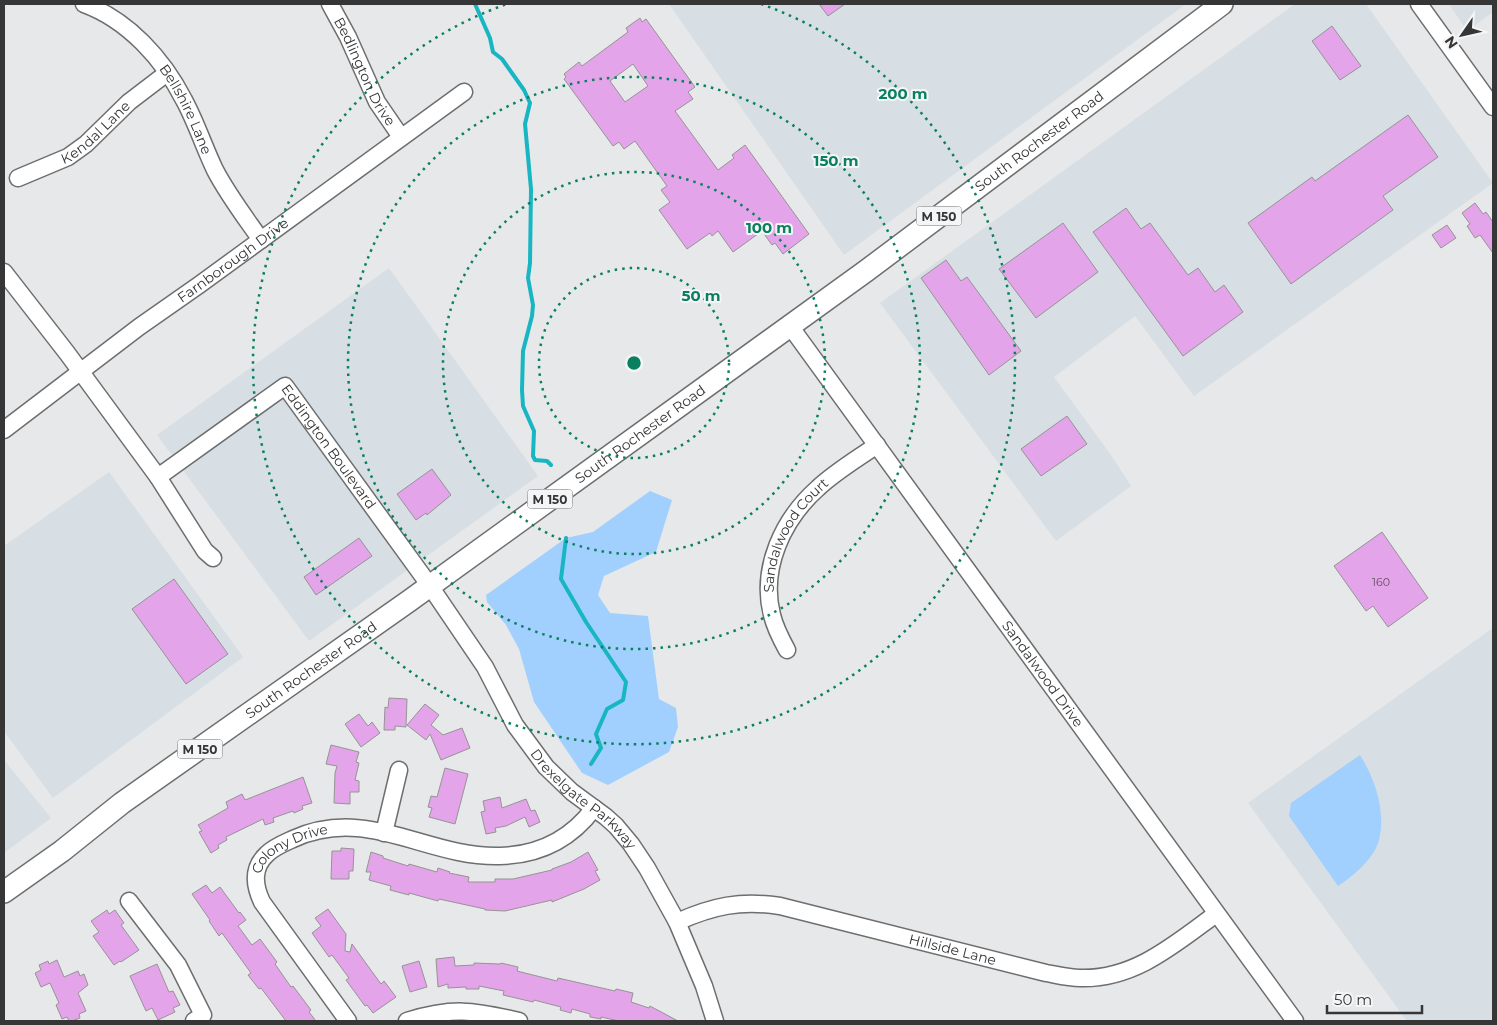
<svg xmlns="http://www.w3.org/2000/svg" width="1497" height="1025" font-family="Montserrat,sans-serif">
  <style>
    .built { fill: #d7dee4 }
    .green { fill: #a2d0fe }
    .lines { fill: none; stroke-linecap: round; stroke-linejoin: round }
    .stream { stroke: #18b5c2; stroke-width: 4 }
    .building { fill: #e4a4e9; stroke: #959495; fill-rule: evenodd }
    .minor-casing { stroke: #6d6e6f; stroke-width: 19 }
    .major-casing { stroke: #6d6e6f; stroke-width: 24 }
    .minor { stroke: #fff; stroke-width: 16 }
    .major { stroke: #fff; stroke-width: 21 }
    .ring { fill: none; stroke: #0b805e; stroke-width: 2.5; stroke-dasharray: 2.5 5 }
    .labels { text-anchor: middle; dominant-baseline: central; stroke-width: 4; stroke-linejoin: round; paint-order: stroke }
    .number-label { font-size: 11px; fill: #625264 }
    .shield { fill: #f4f5f6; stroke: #6f6f70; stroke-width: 1 }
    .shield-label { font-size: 12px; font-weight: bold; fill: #363637 }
    .street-label { font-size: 14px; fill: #363637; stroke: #f4f5f6 }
    .centre { fill: #0b805e; stroke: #f4f5f6; stroke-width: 2.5 }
    .ring-label { font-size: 15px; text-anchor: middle; font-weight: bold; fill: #0b805e; stroke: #f4f5f6; stroke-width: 4; stroke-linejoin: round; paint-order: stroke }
  </style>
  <rect width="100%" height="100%" fill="#e7e8e9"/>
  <!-- built -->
  <g class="built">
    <polygon points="669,4 1186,4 844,255"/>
    <polygon points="1295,4 1366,4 1493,183 1194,396 1135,316 1054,377 1111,455 1131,486 1056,541 880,303"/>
    <polygon points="1449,4 1493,4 1493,12 1467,31"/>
    <polygon points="389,268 538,476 309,641 157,435"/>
    <polygon points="109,472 243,657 53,798 4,731 4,546"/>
    <polygon points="1493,628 1493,1021 1407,1021 1248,803"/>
    <polygon points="4,760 51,818 4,853"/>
  </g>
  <!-- green -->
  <g class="green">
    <polygon points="650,491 672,500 656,552 604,576 598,595 610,613 648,616 659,699 676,708 678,727 669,752 608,785 582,773 534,702 519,649 506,625 487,602 486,595 566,538 593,532"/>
    <path d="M 1360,755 C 1375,779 1386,811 1379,840 C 1374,859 1353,876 1338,886 L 1289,816 L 1291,803 Z"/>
  </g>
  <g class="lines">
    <!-- stream -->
    <g class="stream">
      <polyline points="475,4 490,38 493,52 502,59 524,90 530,103 525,124 531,189 530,263 528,278 533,305 532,316 523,351 522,390 523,406 534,431 533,456 535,460 547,461 551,465"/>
      <polyline points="566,538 561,579 586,622 626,682 623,700 607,709 596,734 601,748 591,764"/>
    </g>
  </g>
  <!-- building -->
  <g class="building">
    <polygon points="819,4 845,4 828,16"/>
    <path d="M 640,18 L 642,22 L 646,19 L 695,87 L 688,92 L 693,99 L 675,111 L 718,170 L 734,158 L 732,155 L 745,145 L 809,234 L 783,254 L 775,243 L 772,245 L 762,231 L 733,252 L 718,231 L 712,236 L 710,233 L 687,249 L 659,210 L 670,202 L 661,190 L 667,186 L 635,141 L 624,149 L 619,142 L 613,146 L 564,79 L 566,77 L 564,74 L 579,62 L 582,66 L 628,32 L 626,28 ZM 633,64 L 648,86 L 625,102 L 610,81 Z"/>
    <polygon points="1332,26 1361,66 1340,80 1312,41"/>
    <polygon points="1408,115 1438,157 1383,196 1393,210 1291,284 1248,223 1312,177 1315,181"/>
    <polygon points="1475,203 1483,214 1486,212 1493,222 1493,253 1480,235 1475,238 1467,226 1470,224 1462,213"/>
    <polygon points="1126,208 1141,229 1150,223 1188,275 1198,268 1215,292 1224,285 1243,312 1183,356 1093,232"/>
    <polygon points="1063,223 1098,272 1036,318 999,269"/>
    <polygon points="1447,225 1456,238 1441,248 1432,235"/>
    <polygon points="946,260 961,281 967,277 1021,351 989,375 921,278"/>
    <polygon points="1067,416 1087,444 1041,476 1021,449"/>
    <polygon points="432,469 451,495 427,515 426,513 416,520 397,494"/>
    <polygon points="1382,532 1428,598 1388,627 1373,606 1366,611 1334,566"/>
    <polygon points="359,538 372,556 316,595 304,577"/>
    <polygon points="174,579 228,654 186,684 132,609"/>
    <polygon points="389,698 407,699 406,727 395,726 395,730 384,730 385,707 388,708"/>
    <polygon points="425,704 439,715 431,725 443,735 462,728 470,748 441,760 430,734 426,740 407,725"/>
    <polygon points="359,714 368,726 372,722 380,733 361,747 345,724"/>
    <polygon points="331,745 359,752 356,762 359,763 355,780 359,781 359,792 350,792 350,804 334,803 335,773 337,766 326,764"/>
    <polygon points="445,768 468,774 455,824 429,817 432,808 428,807 431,796 437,797"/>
    <polygon points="303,777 312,803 302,806 303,809 294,813 293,811 273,818 274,822 265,825 263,819 226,837 227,840 218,845 219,848 211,853 199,832 202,831 198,825 228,808 226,802 242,794 245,800"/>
    <polygon points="500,797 502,808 526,799 531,811 535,810 540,822 529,827 525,817 506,826 495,828 496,832 486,834 481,812 485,811 483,801"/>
    <polygon points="341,848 354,849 353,871 349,871 349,879 331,879 332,851 341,851"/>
    <polygon points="371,852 383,856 383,858 408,866 409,864 437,872 438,868 450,872 449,873 469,877 468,882 495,882 495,879 513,879 552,870 552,869 571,862 588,852 598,870 595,871 600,880 584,889 552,902 552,900 505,911 485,910 485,909 439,899 438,901 409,893 409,895 390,890 391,886 369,880 371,872 366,872"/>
    <polygon points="206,885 212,893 220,887 239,913 240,912 246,920 238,926 252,945 260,939 277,962 275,964 291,987 293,986 311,1010 309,1012 316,1021 286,1021 261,988 259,989 248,975 251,973 222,933 219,936 209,921 210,920 192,894"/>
    <polygon points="328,909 346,934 345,951 350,952 352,944 381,984 384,981 396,997 373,1013 367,1005 365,1006 346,980 349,978 332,955 329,957 312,933 321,926 315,918"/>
    <polygon points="107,910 109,914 115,910 124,923 121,925 139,950 121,962 120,961 114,965 93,936 99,932 91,921"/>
    <polygon points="454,957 455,966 474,965 474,963 500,964 501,963 518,967 517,971 557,981 558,978 615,991 616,989 633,993 631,1002 649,1008 650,1006 678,1021 619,1021 601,1017 601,1019 590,1017 590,1014 572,1009 571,1013 560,1010 561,1007 534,1000 533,1002 503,995 504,991 479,986 479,989 466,989 466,987 448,988 448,984 438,987 436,959"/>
    <polygon points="57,960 64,977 78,971 80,976 84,974 88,985 78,993 86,1011 79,1014 80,1018 72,1021 69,1021 67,1017 62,1019 56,1005 59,1003 50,983 41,987 35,973 41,970 39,965 48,961 49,964"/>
    <polygon points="419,961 427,987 410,992 402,966"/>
    <polygon points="157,964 169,992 173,991 180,1005 173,1008 175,1012 158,1020 152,1008 146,1011 130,976"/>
  </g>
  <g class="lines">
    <defs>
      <g id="minor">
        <path id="s1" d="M 84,4 C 128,20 163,59 184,100 C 196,122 204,147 215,170 C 228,195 245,217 261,240"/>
        <path id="s2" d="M 330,4 L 348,37 L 377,102 L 401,137"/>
        <polyline points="1419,4 1493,107"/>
        <path id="s3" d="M 18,178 L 68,157 L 86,144 L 129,102 L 167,73"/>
        <polyline points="4,272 67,353 158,477 205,551 213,558"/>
        <path id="s4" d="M 790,326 L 1295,1021"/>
        <path id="s5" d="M 4,430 L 139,327 L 199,285 L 464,92"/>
        <path id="s6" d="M 158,477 L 285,386 L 430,586 L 485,667 L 515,725 L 546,767 L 572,792 L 606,817 L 616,826 L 631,844 L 647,868 L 677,922 L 704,986 L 715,1021"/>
        <path id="s7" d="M 787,650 C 781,639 775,628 772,615 C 760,568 783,519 818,488 C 835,472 857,459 877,445"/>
        <polyline points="384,833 399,770"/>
        <polyline points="129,901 178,965 203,1015 194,1021"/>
        <path id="s8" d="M 677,922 C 713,906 740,900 780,906 L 1046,973 C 1057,975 1069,978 1080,978 C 1134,980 1175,944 1216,914"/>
        <path id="s9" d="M 348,1021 L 262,902 C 254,885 252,868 267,854 C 274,847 284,843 293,839 C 368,805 426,858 500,856 C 539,855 571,839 594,808"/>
        <path d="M 407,1021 C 452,1007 473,1010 519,1021"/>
      </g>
      <g id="major">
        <path id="s10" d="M 4,892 L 62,851 L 122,803 L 409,601 L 866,271 L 1222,4"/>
      </g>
    </defs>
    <!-- minor casing -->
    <use href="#minor" class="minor-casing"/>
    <!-- major casing -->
    <use href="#major" class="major-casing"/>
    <!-- minor -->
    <use href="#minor" class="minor"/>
    <!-- major -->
    <use href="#major" class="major"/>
  </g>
  <!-- distance rings -->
  <g class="ring">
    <circle cx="634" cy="363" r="95"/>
    <circle cx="634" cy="363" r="191"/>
    <circle cx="634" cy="363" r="286"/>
    <path d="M761 4A381 381 0 1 1 507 4"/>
  </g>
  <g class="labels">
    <!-- number labels -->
    <g class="number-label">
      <text x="1381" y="582">160</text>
    </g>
    <!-- shield labels -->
    <g class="shield">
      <rect x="916.5" y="206.5" width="45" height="19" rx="4"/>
      <rect x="527.5" y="489.5" width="45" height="19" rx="4"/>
      <rect x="177.5" y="739.5" width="45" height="19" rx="4"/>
    </g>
    <g class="shield-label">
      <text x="939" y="216">M 150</text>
      <text x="550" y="499">M 150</text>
      <text x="200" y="749">M 150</text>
    </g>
    <!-- street labels -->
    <g class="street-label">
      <text stroke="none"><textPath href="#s2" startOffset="76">Bedlington Drive</textPath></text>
      <text stroke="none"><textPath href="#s1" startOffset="151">Bellshire Lane</textPath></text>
      <text stroke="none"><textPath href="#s3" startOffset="91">Kendal Lane</textPath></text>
      <text stroke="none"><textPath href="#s10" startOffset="1279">South Rochester Road</textPath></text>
      <text stroke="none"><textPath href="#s5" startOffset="285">Farnborough Drive</textPath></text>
      <text stroke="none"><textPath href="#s10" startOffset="784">South Rochester Road</textPath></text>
      <text stroke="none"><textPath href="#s6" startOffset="231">Eddington Boulevard</textPath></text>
      <text stroke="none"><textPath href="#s7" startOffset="126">Sandalwood Court</textPath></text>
      <text stroke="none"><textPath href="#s10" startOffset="379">South Rochester Road</textPath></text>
      <text stroke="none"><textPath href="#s4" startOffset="430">Sandalwood Drive</textPath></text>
      <text stroke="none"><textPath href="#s6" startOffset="668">Drexelgate Parkway</textPath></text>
      <text stroke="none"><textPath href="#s9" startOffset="221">Colony Drive</textPath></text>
      <text stroke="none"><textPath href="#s8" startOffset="284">Hillside Lane</textPath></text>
    </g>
  </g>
  <circle cx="634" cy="363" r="8" class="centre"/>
  <g class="ring-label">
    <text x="903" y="99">200 m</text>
    <text x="836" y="166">150 m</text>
    <text x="769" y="233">100 m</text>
    <text x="701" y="301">50 m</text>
  </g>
  <!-- border -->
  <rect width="1497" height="1025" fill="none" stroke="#363637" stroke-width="10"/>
  <!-- north arrow -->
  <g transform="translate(1462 35) rotate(236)" stroke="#f4f5f6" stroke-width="4" paint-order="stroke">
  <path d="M0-4L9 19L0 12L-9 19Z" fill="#363637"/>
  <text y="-8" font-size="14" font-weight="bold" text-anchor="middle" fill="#363637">N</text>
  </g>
  <!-- scale -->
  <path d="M1327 1005v8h95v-8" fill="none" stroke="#363637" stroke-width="2.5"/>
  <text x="1334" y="1005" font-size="15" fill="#363637" stroke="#f4f5f6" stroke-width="4" paint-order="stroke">50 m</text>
</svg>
